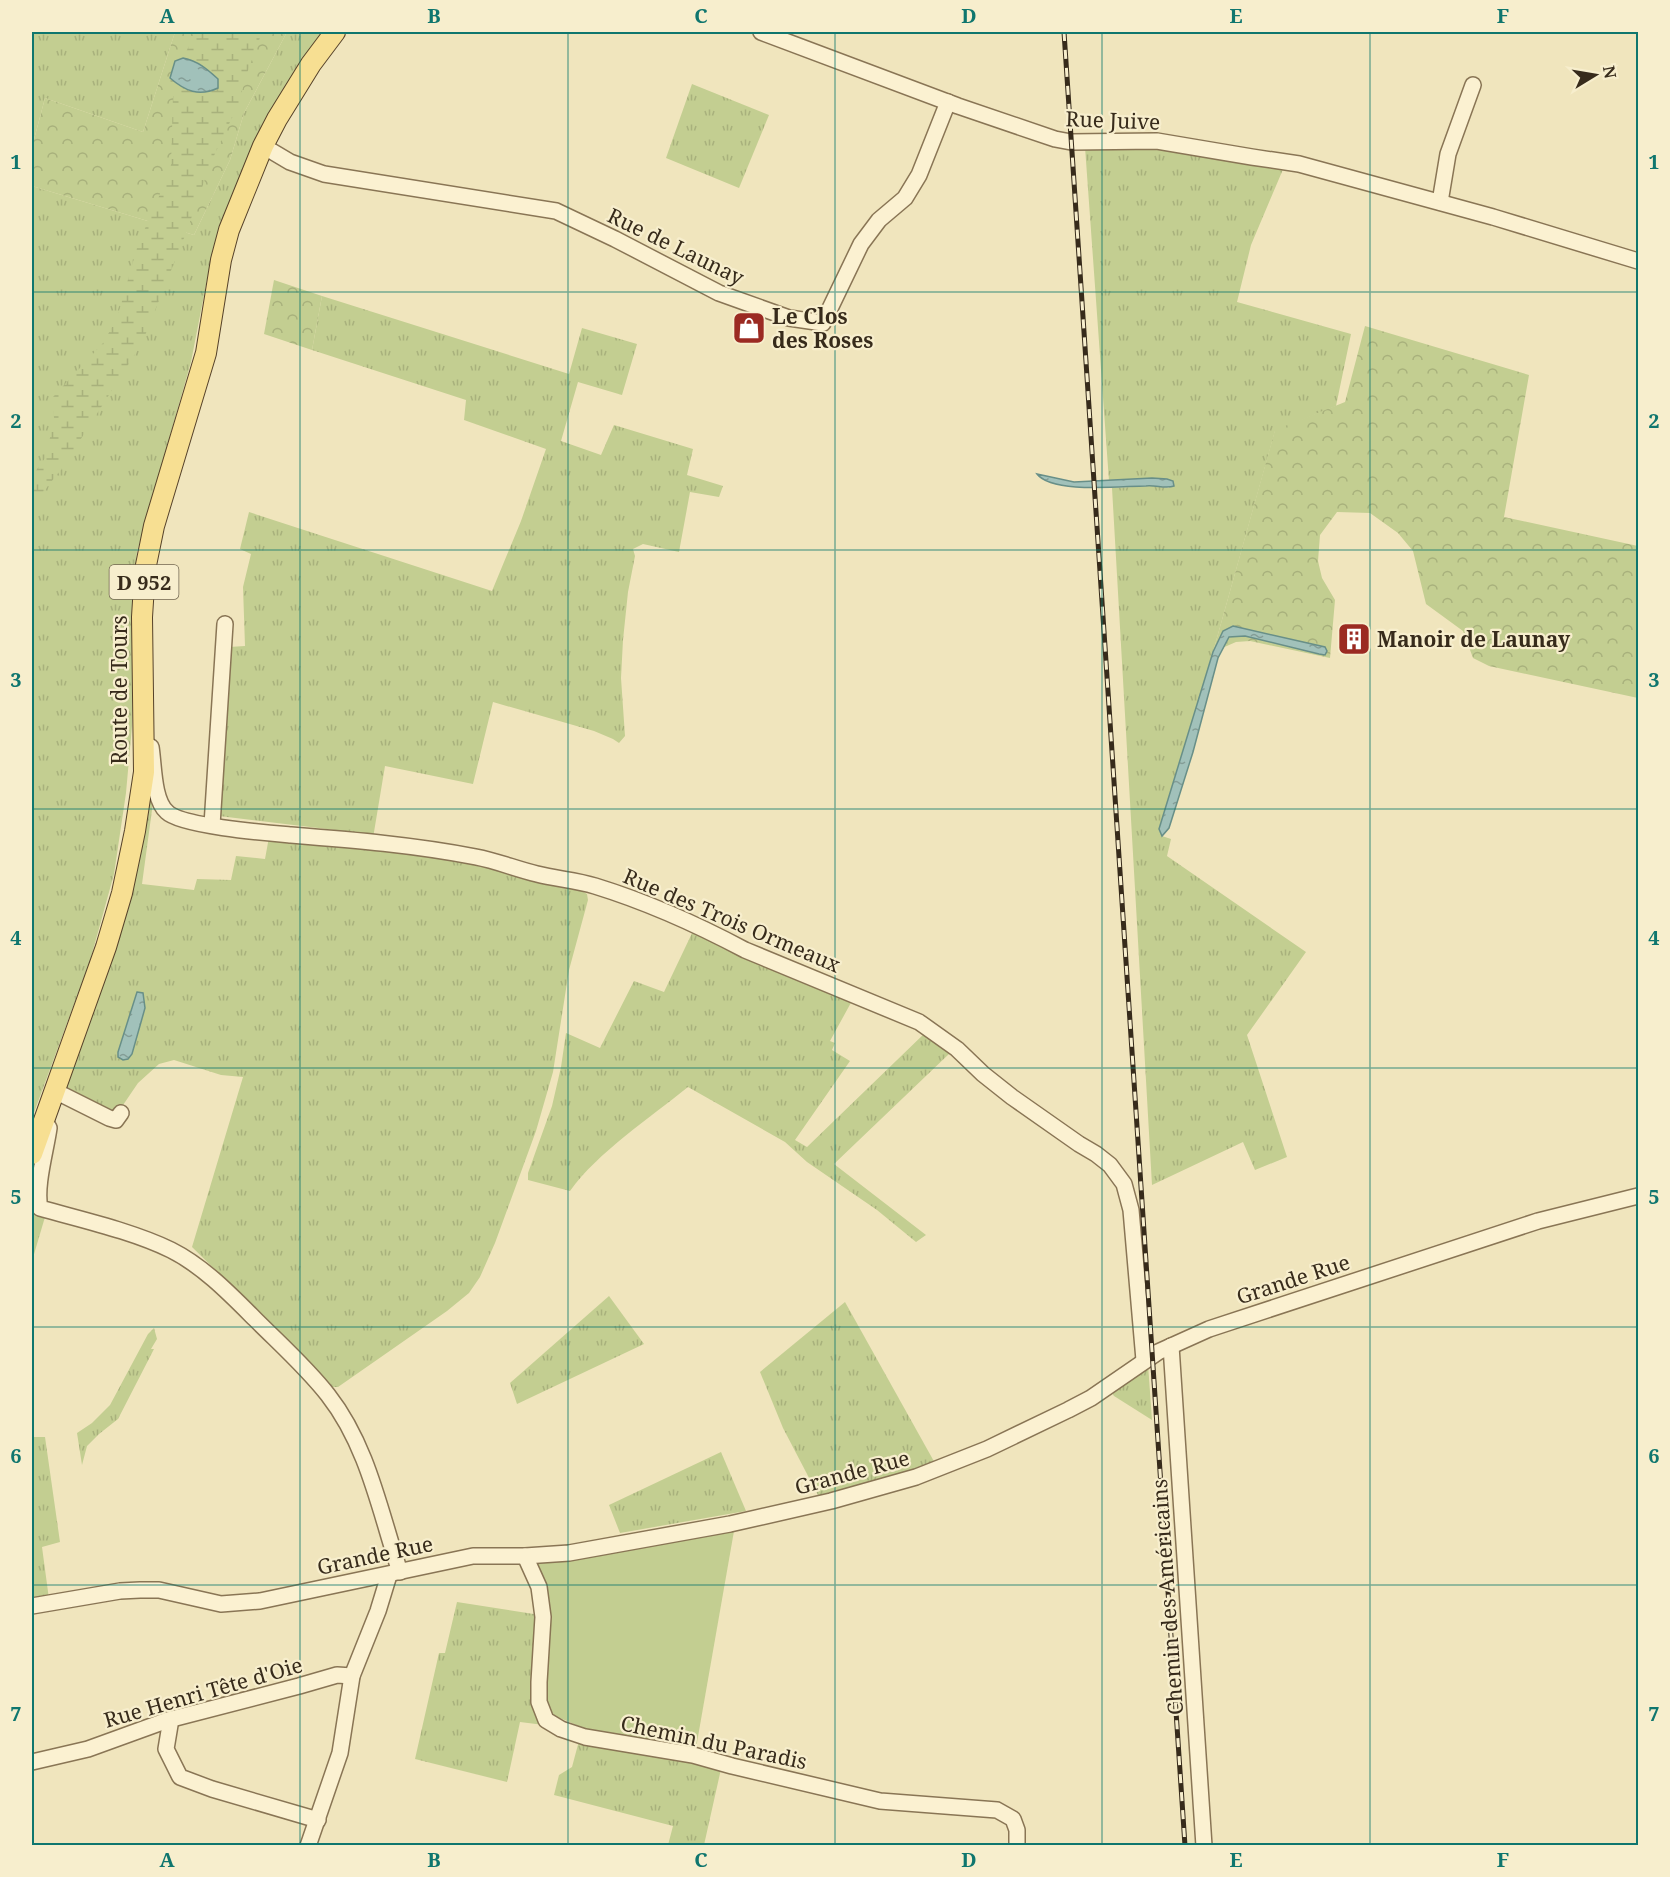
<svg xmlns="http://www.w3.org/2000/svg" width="1670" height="1877" font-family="'Noto Serif',serif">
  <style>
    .grass { fill: url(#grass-tufts) }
    .forest { fill: url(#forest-crowns) }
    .wetland { fill: url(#wetland-marsh) }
    .park { fill: #c3ce91 }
    .water { fill: url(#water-ripples); stroke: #688f88; stroke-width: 1.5 }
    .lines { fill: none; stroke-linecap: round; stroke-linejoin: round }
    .minor-casing { stroke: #897555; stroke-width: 18 }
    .major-casing { stroke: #56422a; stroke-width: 22 }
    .minor { stroke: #fbf1d1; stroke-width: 15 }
    .major { stroke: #f7df92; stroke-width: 20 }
    .rail-casing { stroke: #372b1b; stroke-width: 5 }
    .rail { stroke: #f7eecd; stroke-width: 3; stroke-dasharray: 9; stroke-linecap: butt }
    .grid { fill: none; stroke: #0f766e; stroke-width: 1.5; stroke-opacity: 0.55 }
    .labels { text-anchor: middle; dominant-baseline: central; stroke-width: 4.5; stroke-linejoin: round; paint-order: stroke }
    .shield { fill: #f7eecd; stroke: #716650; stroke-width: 1.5 }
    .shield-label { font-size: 20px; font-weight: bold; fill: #372b1b }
    .street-label { font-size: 21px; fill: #372b1b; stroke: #f7eecd }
    .poi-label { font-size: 21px; font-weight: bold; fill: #372b1b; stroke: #f7eecd; text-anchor: start }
    .neatline { fill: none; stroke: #0f766e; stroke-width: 2 }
    .grid-label { font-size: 20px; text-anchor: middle; font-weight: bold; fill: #0f766e }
  </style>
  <defs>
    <pattern id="grass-tufts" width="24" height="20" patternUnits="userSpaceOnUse" patternTransform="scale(1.5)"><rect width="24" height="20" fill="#c3ce91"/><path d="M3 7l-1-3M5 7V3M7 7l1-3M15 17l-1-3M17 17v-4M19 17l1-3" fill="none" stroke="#a8b17c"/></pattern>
    <pattern id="forest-crowns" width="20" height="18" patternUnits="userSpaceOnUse" patternTransform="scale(1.5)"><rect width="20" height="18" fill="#c3ce91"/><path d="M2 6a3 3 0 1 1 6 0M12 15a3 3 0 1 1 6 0" fill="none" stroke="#a8b17c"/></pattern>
    <pattern id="wetland-marsh" width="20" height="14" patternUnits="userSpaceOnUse" patternTransform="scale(1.5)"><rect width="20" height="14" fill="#c3ce91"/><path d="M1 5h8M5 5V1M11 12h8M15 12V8" fill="none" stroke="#a8b17c"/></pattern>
    <pattern id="water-ripples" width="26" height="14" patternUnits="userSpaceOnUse" patternTransform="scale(1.5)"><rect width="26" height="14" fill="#a1c1ba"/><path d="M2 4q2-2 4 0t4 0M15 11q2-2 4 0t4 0" fill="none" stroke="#849d96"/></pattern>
  </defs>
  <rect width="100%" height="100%" fill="#f0e5bd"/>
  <!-- grass -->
  <g class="grass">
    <polygon points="32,32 175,32 143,132 45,98 32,147"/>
    <polygon points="287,32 325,32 276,109 236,185 213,249 191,362 137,552 132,601 133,689 132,726 126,793 114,874 90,961 32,1118 32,186 194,235 230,160 244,113"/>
    <polygon points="692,84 769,115 739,188 666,158"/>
    <polygon points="1147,146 1284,167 1251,245 1237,302 1351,334 1336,406 1275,431 1213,652 1159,829 1162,836 1171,839 1167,856 1306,952 1247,1035 1287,1157 1255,1170 1243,1142 1152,1185 1112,488 1153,486 1169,488 1167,479 1152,478 1109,481 1085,147"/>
    <polygon points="322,296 569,374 582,328 637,344 622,395 578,382 561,441 601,455 614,425 693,449 687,475 723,486 719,497 690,492 679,552 643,544 633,549 635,556 628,592 623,640 621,678 625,736 619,743 613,739 594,731 493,702 473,784 385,766 373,838 360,833 219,816 229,647 245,646 243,587 251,554 240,549 249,512 492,591 521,521 546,449 464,420 466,400 312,350"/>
    <polygon points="153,777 152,810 142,884 194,890 197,879 231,880 236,856 265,859 269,837 453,857 578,889 587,894 588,900 569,970 553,1072 536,1131 495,1243 480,1277 469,1293 447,1311 338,1387 331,1387 302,1355 192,1247 243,1077 221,1075 174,1060 159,1064 138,1083 121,1108 114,1113 66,1089 97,1001 134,878"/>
    <path d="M 694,929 L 853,999 L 830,1041 L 835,1043 L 832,1050 L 850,1061 L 795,1140 L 807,1147 L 927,1031 L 950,1053 L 834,1164 L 926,1235 L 916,1242 L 877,1210 L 807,1162 L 785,1142 L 688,1087 C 650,1118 598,1152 570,1191 L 528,1180 L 528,1173 L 552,1106 L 561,1067 L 566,1033 L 600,1048 L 634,981 L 664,992 Z"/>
    <polygon points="43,1140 45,1217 32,1261 32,1174"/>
    <polygon points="609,1296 644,1344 517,1404 510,1383"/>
    <polygon points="845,1302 936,1465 819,1497 783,1428 760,1372"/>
    <polygon points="154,1328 157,1339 151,1349 154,1349 118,1419 99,1434 87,1446 82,1465 77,1433 92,1423 110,1405 148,1334"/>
    <polygon points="1148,1364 1152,1420 1114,1396 1110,1390"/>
    <polygon points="32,1437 45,1437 60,1542 42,1547 49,1599 32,1602"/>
    <polygon points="721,1452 746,1511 620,1533 609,1505"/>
    <polygon points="457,1602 540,1615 544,1725 520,1722 507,1782 415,1759 439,1653 445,1653"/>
    <polygon points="580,1737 721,1769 704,1845 668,1845 673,1826 554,1795 559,1775 572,1767"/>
  </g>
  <!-- forest -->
  <g class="forest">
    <polygon points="175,32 287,32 244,113 230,160 194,235 32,186 32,147 45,98 143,132"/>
    <polygon points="274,280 322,296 312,350 264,334"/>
    <polygon points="1365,326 1529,375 1504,517 1638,546 1638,698 1489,666 1473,658 1463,631 1426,604 1413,551 1398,533 1370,513 1337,512 1320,535 1318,561 1322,578 1335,600 1330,658 1250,641 1236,642 1213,652 1275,430 1345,402"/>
  </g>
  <!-- wetland -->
  <polygon class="wetland" points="196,32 262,32 246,76 239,103 211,162 186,233 142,343 63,467 32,506 32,476 46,457 54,418 53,397 104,342 118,315 138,244 156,204 171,165 173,96 170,78 181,88 205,94 218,79 194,60 183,58"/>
  <!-- park -->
  <polygon class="park" points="734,1531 696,1748 586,1729 555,1716 548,1708 545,1690 536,1564 540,1562"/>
  <!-- water -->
  <g class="water">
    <path d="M 183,58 C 198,61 207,69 218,79 L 218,88 C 199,97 185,91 170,78 L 175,61 Z"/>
    <path d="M 1037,474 L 1074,482 L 1152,478 L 1167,479 L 1173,481 L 1174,486 C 1166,489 1156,485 1146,486 C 1122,486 1052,494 1037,474 Z"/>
    <polygon points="1233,626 1325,647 1327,651 1325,655 1319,654 1245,636 1229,637 1218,658 1193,752 1169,828 1162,836 1159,829 1213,652 1223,631"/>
    <polygon points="137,992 143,993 145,1008 132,1054 128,1059 123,1060 118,1057 118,1052"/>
  </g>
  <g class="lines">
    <defs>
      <g id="minor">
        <polyline points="761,32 958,106 1055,139 1071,142 1157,141 1252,157 1299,164 1493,217 1638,261"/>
        <polyline points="263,146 290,162 324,174 556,211 615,239 719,293 789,318 823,323 861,244 879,220 905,198 919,175 948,102"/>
        <polyline points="1440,202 1448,154 1473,85"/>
        <path d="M 151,747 C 154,765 153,800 167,812 C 181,826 268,833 291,835 C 353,840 415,845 476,857 C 497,861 516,869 537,874 C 556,879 576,880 595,886 C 647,902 698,925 745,950 L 919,1022 L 957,1049 L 983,1074 L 1012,1097 L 1079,1144 L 1096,1154 L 1110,1165 L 1124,1184 L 1131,1210 L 1144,1360"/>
        <polyline points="212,825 225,624"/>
        <polyline points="55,1091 109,1118 116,1120 121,1113"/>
        <path d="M 45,1121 L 49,1128 C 46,1150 35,1187 40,1208 C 82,1220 132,1231 171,1250 C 203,1266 230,1294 255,1319 C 280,1344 307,1368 328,1395 C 368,1446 380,1512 400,1572"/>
        <polyline points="1171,1346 1204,1846"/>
        <polyline points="525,1556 539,1587 543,1617 539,1682 539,1702 546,1720 561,1729 585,1737 693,1755 732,1766 880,1801 997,1810 1013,1819 1017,1830 1017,1846"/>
        <polyline points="32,1606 120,1591 140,1590 159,1590 221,1604 260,1601 473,1556 525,1556 569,1553 730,1524 831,1501 916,1477 987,1449 1068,1410 1091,1398 1158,1352 1209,1329 1538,1221 1638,1196"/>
        <polyline points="168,1720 170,1725 166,1749 180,1777 212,1789 318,1820"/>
        <polyline points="32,1762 88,1749 168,1720 299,1686 337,1675 352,1676"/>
        <polyline points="308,1846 340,1753 352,1676 378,1611 389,1575"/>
      </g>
      <polyline id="major" points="32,1154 106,947 122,893 135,831 144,772 142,617 145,570 154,526 206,353 221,260 229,230 263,146 277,119 311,64 335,32"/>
    </defs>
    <!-- minor casing -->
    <use href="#minor" class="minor-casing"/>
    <!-- major casing -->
    <use href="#major" class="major-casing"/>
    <!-- minor -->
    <use href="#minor" class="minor"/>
    <!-- major -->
    <use href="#major" class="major"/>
    <defs>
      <polyline id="rail" points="1064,32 1185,1846"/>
    </defs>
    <!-- rail casing -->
    <use href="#rail" class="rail-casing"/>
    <!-- rail -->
    <use href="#rail" class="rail"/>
  </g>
  <!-- grid -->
  <path class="grid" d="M 300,32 L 300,1846M 568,32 L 568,1846M 835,32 L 835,1846M 1102,32 L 1102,1846M 1370,32 L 1370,1846M 32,292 L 1638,292M 32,550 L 1638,550M 32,809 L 1638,809M 32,1068 L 1638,1068M 32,1327 L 1638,1327M 32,1585 L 1638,1585"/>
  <!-- icons -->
  <defs>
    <symbol id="shop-square" viewBox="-11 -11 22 22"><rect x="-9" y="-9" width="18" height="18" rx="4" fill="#9b2a22" stroke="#f7eecd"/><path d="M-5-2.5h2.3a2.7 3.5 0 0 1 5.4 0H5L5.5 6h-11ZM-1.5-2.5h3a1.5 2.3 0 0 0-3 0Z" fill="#fff"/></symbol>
    <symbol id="building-square" viewBox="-11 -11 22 22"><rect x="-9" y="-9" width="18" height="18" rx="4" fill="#9b2a22" stroke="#f7eecd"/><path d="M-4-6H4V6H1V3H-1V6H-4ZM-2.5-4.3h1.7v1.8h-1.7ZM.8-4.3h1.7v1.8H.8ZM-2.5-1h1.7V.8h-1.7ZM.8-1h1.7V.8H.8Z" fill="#fff"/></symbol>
  </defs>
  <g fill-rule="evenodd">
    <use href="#shop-square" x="730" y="309" width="38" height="38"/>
    <use href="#building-square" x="1335" y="620" width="38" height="38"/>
  </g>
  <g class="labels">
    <!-- shield labels -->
    <rect class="shield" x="109.5" y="565" width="69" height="34" rx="4.5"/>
    <g class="shield-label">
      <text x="144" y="582">D 952</text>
    </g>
    <!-- street labels -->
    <g class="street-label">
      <text transform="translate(1113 120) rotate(2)">Rue Juive</text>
      <text transform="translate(676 246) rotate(26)">Rue de Launay</text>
      <text transform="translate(119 690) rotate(-90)">Route de Tours</text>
      <text transform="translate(732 920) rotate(23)">Rue des Trois Ormeaux</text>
      <text transform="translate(1293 1279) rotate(-18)">Grande Rue</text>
      <text transform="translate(852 1472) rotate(-15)">Grande Rue</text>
      <text transform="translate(375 1555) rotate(-12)">Grande Rue</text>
      <text transform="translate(1167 1597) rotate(-94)">Chemin des Américains</text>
      <text transform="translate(203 1692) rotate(-16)">Rue Henri Tête d'Oie</text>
      <text transform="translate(714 1742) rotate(12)">Chemin du Paradis</text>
    </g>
    <!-- poi labels -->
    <g class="poi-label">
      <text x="772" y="316">Le Clos<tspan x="772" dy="24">des Roses</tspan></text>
      <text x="1377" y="639">Manoir de Launay</text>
    </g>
  </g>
  <!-- border -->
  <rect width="1670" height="1877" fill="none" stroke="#f7eecd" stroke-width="66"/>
  <!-- north arrow -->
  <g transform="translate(1595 75) rotate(79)" stroke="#f7eecd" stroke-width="4.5" paint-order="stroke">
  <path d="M0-4.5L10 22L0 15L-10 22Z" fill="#372b1b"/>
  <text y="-9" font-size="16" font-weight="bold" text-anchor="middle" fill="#372b1b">N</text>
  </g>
  <rect x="33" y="33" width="1604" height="1811" class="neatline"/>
  <g class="grid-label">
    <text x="167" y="23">A</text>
    <text x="434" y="23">B</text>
    <text x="701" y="23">C</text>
    <text x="969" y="23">D</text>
    <text x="1236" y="23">E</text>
    <text x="1503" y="23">F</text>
    <text x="16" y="169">1</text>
    <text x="1654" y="169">1</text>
    <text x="16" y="428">2</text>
    <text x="1654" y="428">2</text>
    <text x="16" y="687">3</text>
    <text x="1654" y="687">3</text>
    <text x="16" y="945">4</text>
    <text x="1654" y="945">4</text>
    <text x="16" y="1204">5</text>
    <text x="1654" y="1204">5</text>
    <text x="16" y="1463">6</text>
    <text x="1654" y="1463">6</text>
    <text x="16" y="1721">7</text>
    <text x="1654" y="1721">7</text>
    <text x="167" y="1867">A</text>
    <text x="434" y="1867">B</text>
    <text x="701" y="1867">C</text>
    <text x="969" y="1867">D</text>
    <text x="1236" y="1867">E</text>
    <text x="1503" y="1867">F</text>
  </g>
</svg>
